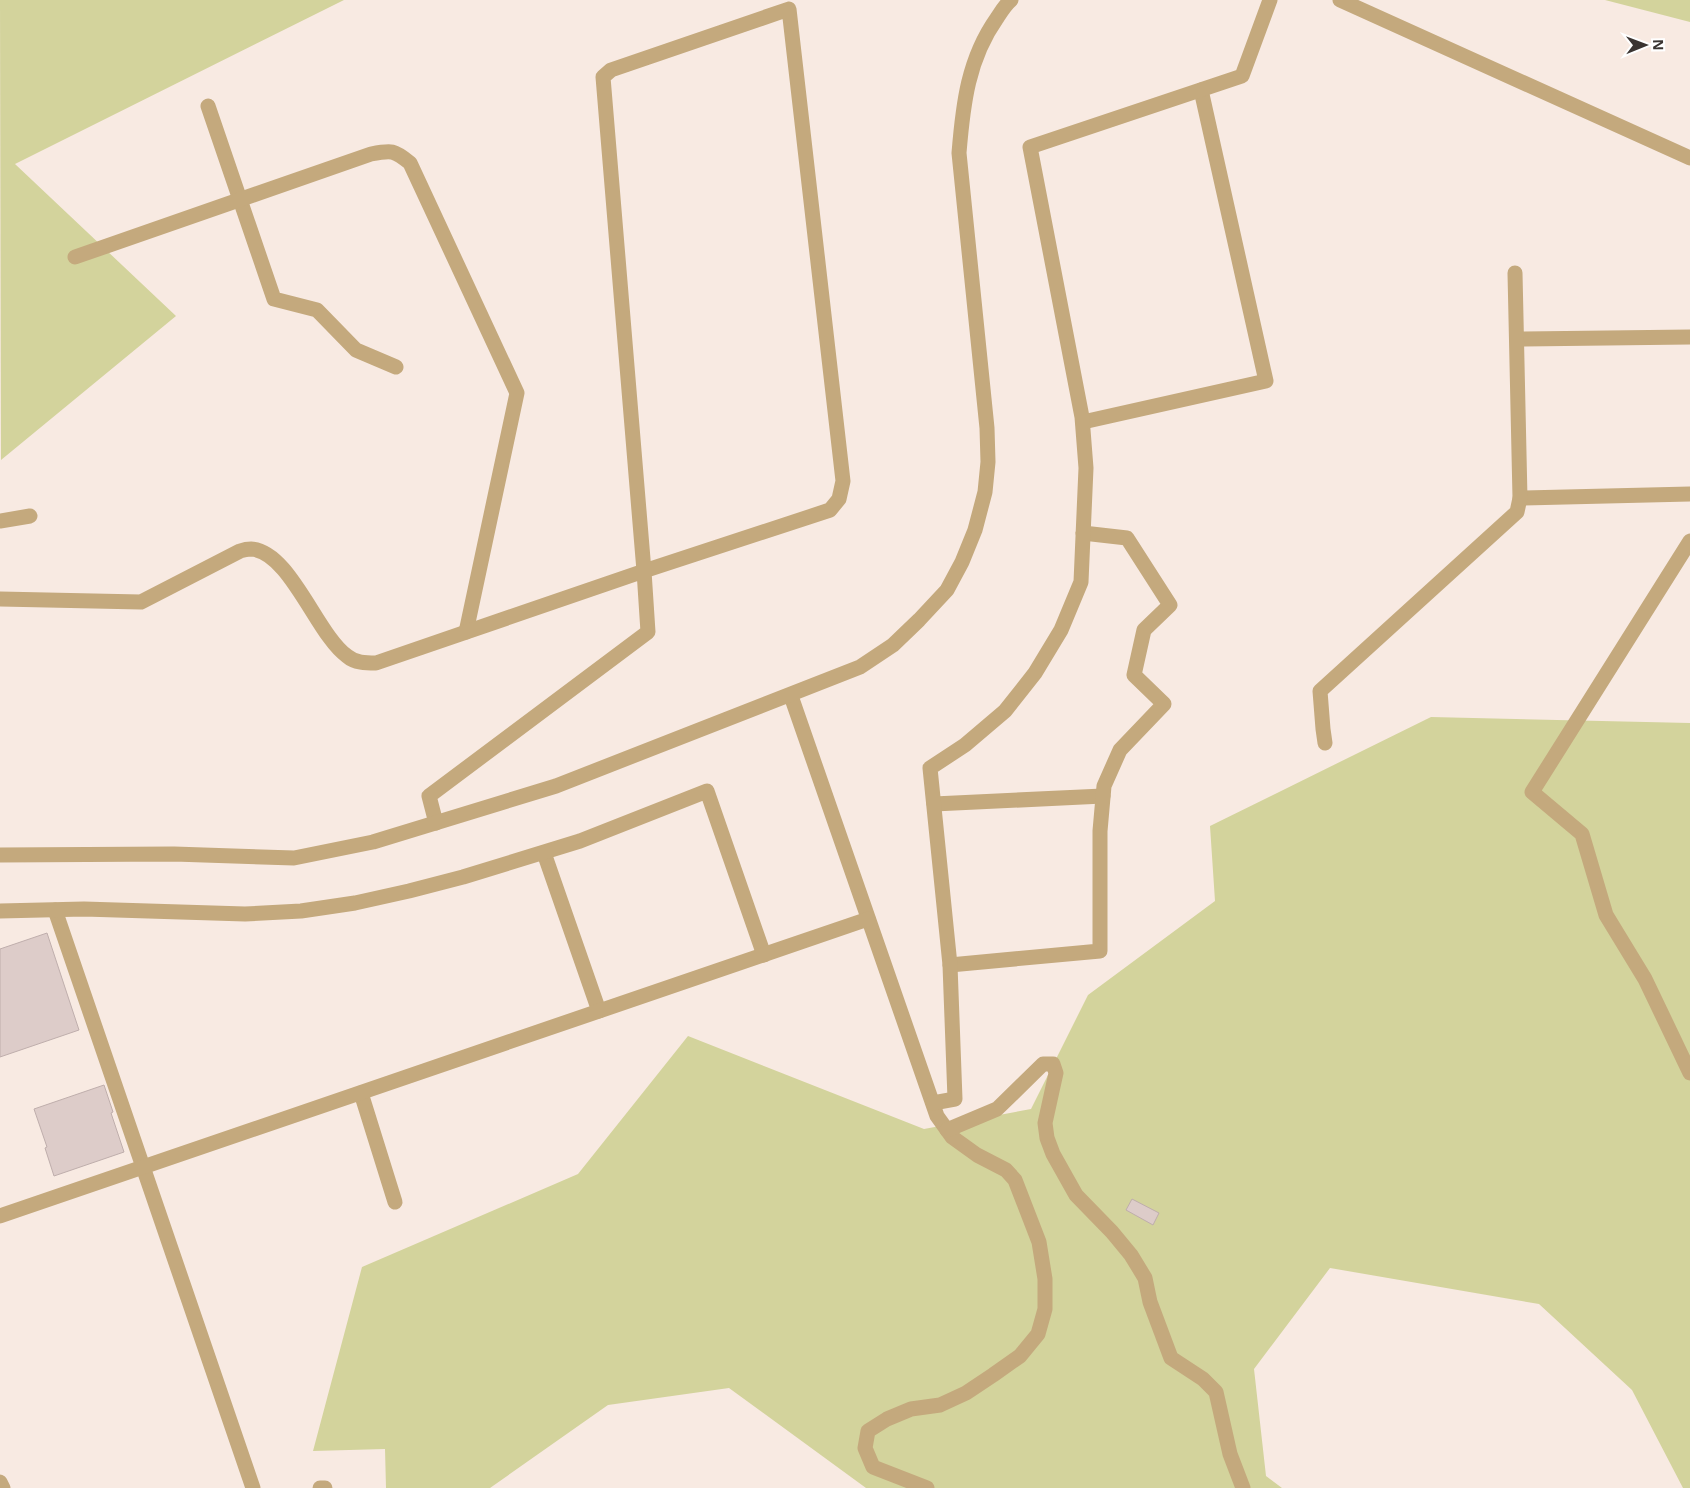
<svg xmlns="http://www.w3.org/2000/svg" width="1690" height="1488" font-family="'Noto Sans',sans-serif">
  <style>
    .green { fill: #d3d39c }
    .building { fill: #ddccc9; stroke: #bfaeac }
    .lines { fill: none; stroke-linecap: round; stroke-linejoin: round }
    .minor { stroke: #c4a97d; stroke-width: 15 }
  </style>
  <rect width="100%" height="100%" fill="#f8eae2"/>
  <!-- green -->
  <g class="green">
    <polygon points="0,0 344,0 15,164 176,316 1,460"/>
    <polygon points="1605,0 1690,0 1690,22"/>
    <polygon points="1431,717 1690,723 1690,1488 1683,1488 1632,1390 1539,1304 1330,1268 1254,1369 1266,1476 1282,1488 866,1488 729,1388 608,1405 490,1488 386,1488 385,1449 313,1451 362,1267 578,1174 688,1036 924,1129 1031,1109 1088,995 1215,901 1210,826"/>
  </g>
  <!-- building -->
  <g class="building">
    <polygon points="47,933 79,1030 0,1057 0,949"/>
    <polygon points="104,1085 113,1112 111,1113 124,1152 54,1176 45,1148 47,1147 34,1109"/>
    <polygon points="1132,1199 1159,1213 1153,1225 1126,1210"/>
  </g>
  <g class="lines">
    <!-- minor -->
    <g class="minor">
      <polyline points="1340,0 1690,158"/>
      <polyline points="208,106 274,299 317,310 356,350 396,367"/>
      <path d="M 75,257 L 371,154 C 392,150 394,150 410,163 L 517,393 L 466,632"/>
      <polyline points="1517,339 1690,337"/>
      <polyline points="1083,422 1266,381 1201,90"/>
      <polyline points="1520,498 1690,494"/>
      <polyline points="0,521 30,516"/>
      <polyline points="1690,541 1532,792 1582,834 1606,915 1645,979 1690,1073"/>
      <path d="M 0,599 L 141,602 L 240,551 C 243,550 248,549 251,549 C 290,551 317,635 347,656 C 355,663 366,663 376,663 L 644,571 L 830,510 L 839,499 L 843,481 L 789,9 L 611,70 L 603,77 L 644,571 L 648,632 L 429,796 L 436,823"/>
      <polyline points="791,696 937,1116 952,1137 977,1155 1006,1170 1015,1180 1039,1242 1045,1279 1045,1309 1038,1334 1020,1356 993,1375 966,1393 940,1405 911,1409 887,1419 868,1431 865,1448 873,1467 927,1488"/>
      <polyline points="1325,743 1323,729 1320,691 1517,512 1520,498 1515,273"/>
      <polyline points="934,804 1103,796"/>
      <polyline points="544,853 599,1011"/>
      <path d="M 0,855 L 174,854 L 294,858 L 373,842 L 556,786 L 860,667 L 893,645 L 919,620 L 947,590 L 962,562 L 975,530 L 985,492 L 988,462 L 987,428 L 959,153 C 963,104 968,59 997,18 C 1001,12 1005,5 1011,0"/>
      <polyline points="55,910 253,1488"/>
      <polyline points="0,911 84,909 245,914 301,911 355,903 409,891 463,877 580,841 707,791 764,955"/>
      <polyline points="950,965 1100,951 1100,831 1104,786 1120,750 1164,704 1134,675 1144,630 1170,605 1127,538 1083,533"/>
      <polyline points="361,1093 395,1202"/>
      <polyline points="933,1103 955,1099 950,965 930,768 965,745 1005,711 1035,673 1061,630 1081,582 1086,468 1082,417 1030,147 1242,76 1270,0"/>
      <polyline points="947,1130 997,1109 1043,1064 1053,1064 1056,1073 1045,1123 1047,1138 1053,1154 1076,1195 1112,1232 1131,1255 1145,1278 1150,1302 1171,1358 1203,1379 1216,1392 1230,1454 1243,1488"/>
      <polyline points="0,1216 868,919"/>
      <polyline points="0,1482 3,1488"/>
      <polyline points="320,1488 325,1488"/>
    </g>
  </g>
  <!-- north arrow -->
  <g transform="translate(1645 45) rotate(89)" stroke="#ffffff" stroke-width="4" paint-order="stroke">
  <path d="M0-4L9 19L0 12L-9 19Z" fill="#3a3431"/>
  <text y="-8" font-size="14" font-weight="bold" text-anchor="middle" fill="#3a3431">N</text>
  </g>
</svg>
